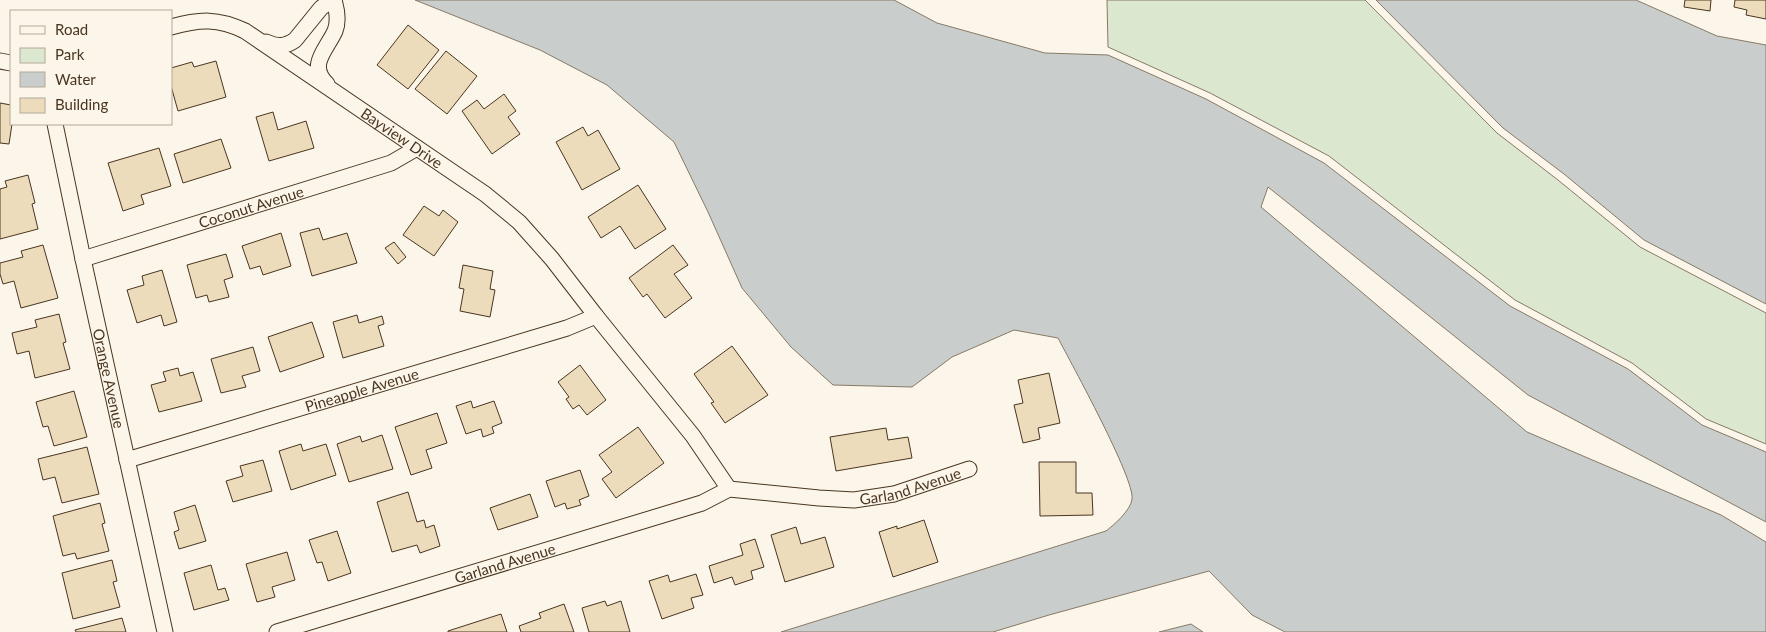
<svg xmlns="http://www.w3.org/2000/svg" width="1766" height="632" font-family="Lato,sans-serif">
  <style>
    .green { fill: #dce7d0; stroke: #887966 }
    .water { fill: #c9cecd; stroke: #887966 }
    .building { fill: #ecdcbc; stroke: #4a3520 }
    .lines { fill: none; stroke-linecap: round; stroke-linejoin: round }
    .minor-casing { stroke: #4a3520; stroke-width: 17 }
    .minor { stroke: #fbf6e9; stroke-width: 15 }
    .labels { text-anchor: middle; dominant-baseline: central; stroke-width: 4; stroke-linejoin: round; paint-order: stroke }
    .street-label { font-size: 15px; fill: #4a3520; stroke: #fbf6e9 }
  </style>
  <rect width="100%" height="100%" fill="#fbf6e9"/>
  <!-- green -->
  <polygon class="green" points="1107,0 1365,0 1497,133 1558,180 1640,247 1766,313 1766,444 1706,419 1632,363 1515,300 1329,156 1210,93 1108,47"/>
  <!-- water -->
  <g class="water">
    <path d="M 415,0 L 894,0 L 937,23 L 1045,53 L 1108,55 L 1206,99 L 1324,163 L 1510,306 L 1628,369 L 1702,425 L 1766,452 L 1766,522 L 1528,395 L 1268,187 L 1261,207 L 1527,432 L 1721,515 L 1766,542 L 1766,632 L 1285,632 L 1252,615 L 1209,571 L 1049,615 L 993,632 L 781,632 L 1106,531 C 1114,525 1131,510 1132,499 C 1135,479 1071,363 1058,338 L 1014,330 L 952,357 L 912,387 L 833,385 L 791,347 L 742,288 L 708,212 L 674,142 L 607,85 L 540,50 Z"/>
    <polygon points="1376,0 1636,0 1717,36 1766,45 1766,304 1644,240 1564,174 1503,128"/>
    <polygon points="1191,624 1203,632 1159,632"/>
  </g>
  <!-- building -->
  <g class="building">
    <polygon points="1685,0 1711,0 1710,11 1684,7"/>
    <polygon points="1735,0 1766,0 1766,19 1746,15 1747,10 1734,7"/>
    <polygon points="408,25 439,50 408,89 377,65"/>
    <polygon points="446,51 477,76 447,114 415,89"/>
    <polygon points="216,61 226,97 178,111 171,86 171,68 192,62 194,67"/>
    <polygon points="504,94 516,111 508,117 520,134 492,154 462,111 477,100 484,109"/>
    <polygon points="0,103 11,105 12,124 9,144 0,143"/>
    <polygon points="273,112 278,130 306,121 314,148 269,161 256,117"/>
    <polygon points="583,127 588,136 598,130 620,169 582,190 556,142"/>
    <polygon points="221,139 231,168 183,183 174,154"/>
    <polygon points="159,148 171,186 141,195 144,204 123,211 108,163"/>
    <polygon points="28,175 35,203 32,204 38,229 0,239 0,189 7,187 5,181"/>
    <polygon points="638,185 666,229 635,249 620,226 601,238 588,217"/>
    <polygon points="424,206 439,216 443,210 458,222 434,256 403,235"/>
    <polygon points="319,228 323,240 347,233 357,263 312,276 300,233"/>
    <polygon points="281,233 291,266 263,275 260,266 250,269 242,246"/>
    <polygon points="394,242 406,257 398,264 385,248"/>
    <polygon points="43,245 58,298 21,308 14,281 3,284 0,274 0,263 23,257 21,251"/>
    <polygon points="673,245 688,265 674,274 692,298 665,318 647,294 643,297 629,278"/>
    <polygon points="226,254 233,277 224,280 229,297 209,302 207,295 196,298 187,265"/>
    <polygon points="463,265 493,271 490,289 495,290 490,317 460,311 464,289 459,288"/>
    <polygon points="162,270 177,322 164,326 161,315 137,323 127,290 144,285 142,276"/>
    <polygon points="59,314 66,342 63,343 70,369 35,378 29,351 17,354 12,333 37,327 35,320"/>
    <polygon points="357,315 359,323 382,316 384,324 378,326 384,346 343,358 333,322"/>
    <polygon points="312,322 324,357 280,372 268,337"/>
    <polygon points="732,346 768,395 725,423 711,403 714,402 694,374"/>
    <polygon points="253,347 260,371 242,376 246,387 221,393 211,359"/>
    <polygon points="580,365 606,400 587,415 579,405 573,409 566,399 569,397 558,382"/>
    <polygon points="178,368 180,376 193,372 202,401 159,412 151,385 166,381 163,372"/>
    <polygon points="1049,373 1060,423 1038,428 1040,439 1023,443 1014,405 1023,403 1018,380"/>
    <polygon points="74,391 87,437 54,446 48,426 43,427 36,402"/>
    <polygon points="471,401 473,408 494,401 502,423 492,427 494,433 483,437 481,429 466,434 456,406"/>
    <polygon points="437,413 447,443 426,450 432,468 411,475 395,427"/>
    <polygon points="638,427 664,463 616,498 602,479 612,472 599,455"/>
    <polygon points="886,428 888,440 908,437 912,458 836,471 830,437"/>
    <polygon points="382,435 393,469 349,482 337,444 360,436 362,442"/>
    <polygon points="301,444 303,451 326,444 336,475 291,490 279,451"/>
    <polygon points="87,447 99,494 62,503 55,477 43,480 38,459"/>
    <polygon points="263,460 272,491 233,502 226,481 243,476 240,466"/>
    <polygon points="1039,462 1076,462 1076,493 1092,493 1093,515 1040,516"/>
    <polygon points="580,470 589,496 579,500 581,505 567,509 565,503 555,507 546,481"/>
    <polygon points="408,492 417,522 424,520 426,528 434,525 440,546 420,553 417,545 392,552 377,502"/>
    <polygon points="530,494 538,517 498,530 490,508"/>
    <polygon points="100,503 105,523 102,524 109,551 77,559 75,553 63,556 53,516"/>
    <polygon points="195,505 206,541 179,549 174,532 179,530 174,512"/>
    <polygon points="924,520 938,562 893,577 879,532 897,526 897,529"/>
    <polygon points="796,527 801,544 825,537 834,567 785,582 771,535"/>
    <polygon points="337,531 351,573 328,581 322,562 317,563 309,540"/>
    <polygon points="755,539 764,567 751,571 753,579 735,585 732,577 714,583 709,566 743,555 740,544"/>
    <polygon points="287,552 295,580 272,587 275,597 257,602 246,564"/>
    <polygon points="112,560 117,581 113,582 120,607 73,619 62,573"/>
    <polygon points="211,565 218,590 225,588 229,600 194,610 184,573"/>
    <polygon points="696,574 703,595 691,598 694,608 662,619 649,581 668,575 670,582"/>
    <polygon points="605,601 607,606 621,601 630,632 589,632 582,608"/>
    <polygon points="564,604 574,632 521,632 519,626 541,618 539,613"/>
    <polygon points="501,614 507,632 448,632 448,631"/>
    <polygon points="122,618 126,632 76,632 75,630"/>
  </g>
  <g class="lines">
    <defs>
      <g id="minor">
        <path id="s1" d="M 171,27 C 200,19 218,18 245,31 L 485,194 L 519,222 L 552,259 L 596,316 L 693,436 L 729,489"/>
        <path d="M 266,42 C 278,47 285,47 295,40 L 321,8 L 332,0"/>
        <polyline points="0,61 11,63"/>
        <path d="M 327,84 C 307,65 327,49 335,31 C 339,21 337,10 334,0"/>
        <path id="s2" d="M 55,124 L 83,259 L 165,632"/>
        <path id="s3" d="M 83,259 L 391,163 L 417,148"/>
        <path id="s4" d="M 127,460 L 567,328 L 596,316"/>
        <path id="s5" d="M 277,632 L 702,503 L 729,489 L 819,498 L 854,500 L 894,494 L 969,469"/>
      </g>
    </defs>
    <!-- minor casing -->
    <use href="#minor" class="minor-casing"/>
    <!-- minor -->
    <use href="#minor" class="minor"/>
  </g>
  <g class="labels">
    <!-- street labels -->
    <g class="street-label">
      <text stroke="none"><textPath href="#s1" startOffset="266">Bayview Drive</textPath></text>
      <text stroke="none"><textPath href="#s3" startOffset="176">Coconut Avenue</textPath></text>
      <text stroke="none"><textPath href="#s2" startOffset="260">Orange Avenue</textPath></text>
      <text stroke="none"><textPath href="#s4" startOffset="245">Pineapple Avenue</textPath></text>
      <text stroke="none"><textPath href="#s5" startOffset="658">Garland Avenue</textPath></text>
      <text stroke="none"><textPath href="#s5" startOffset="238">Garland Avenue</textPath></text>
    </g>
  </g>
  <!-- legend -->
  <rect x="10" y="10" width="162" height="115" fill="#fbf6e9" stroke="#b4a999"/>
  <rect x="20" y="26" width="25" height="8" fill="#fbf6e9" stroke="#b4a999"/>
  <text x="55" y="35" font-size="15" fill="#4a3520">Road</text>
  <rect x="20" y="48" width="25" height="15" fill="#dce7d0" stroke="#b4a999"/>
  <text x="55" y="60" font-size="15" fill="#4a3520">Park</text>
  <rect x="20" y="72" width="25" height="15" fill="#c9cecd" stroke="#b4a999"/>
  <text x="55" y="85" font-size="15" fill="#4a3520">Water</text>
  <rect x="20" y="98" width="25" height="15" fill="#ecdcbc" stroke="#b4a999"/>
  <text x="55" y="110" font-size="15" fill="#4a3520">Building</text>
</svg>
